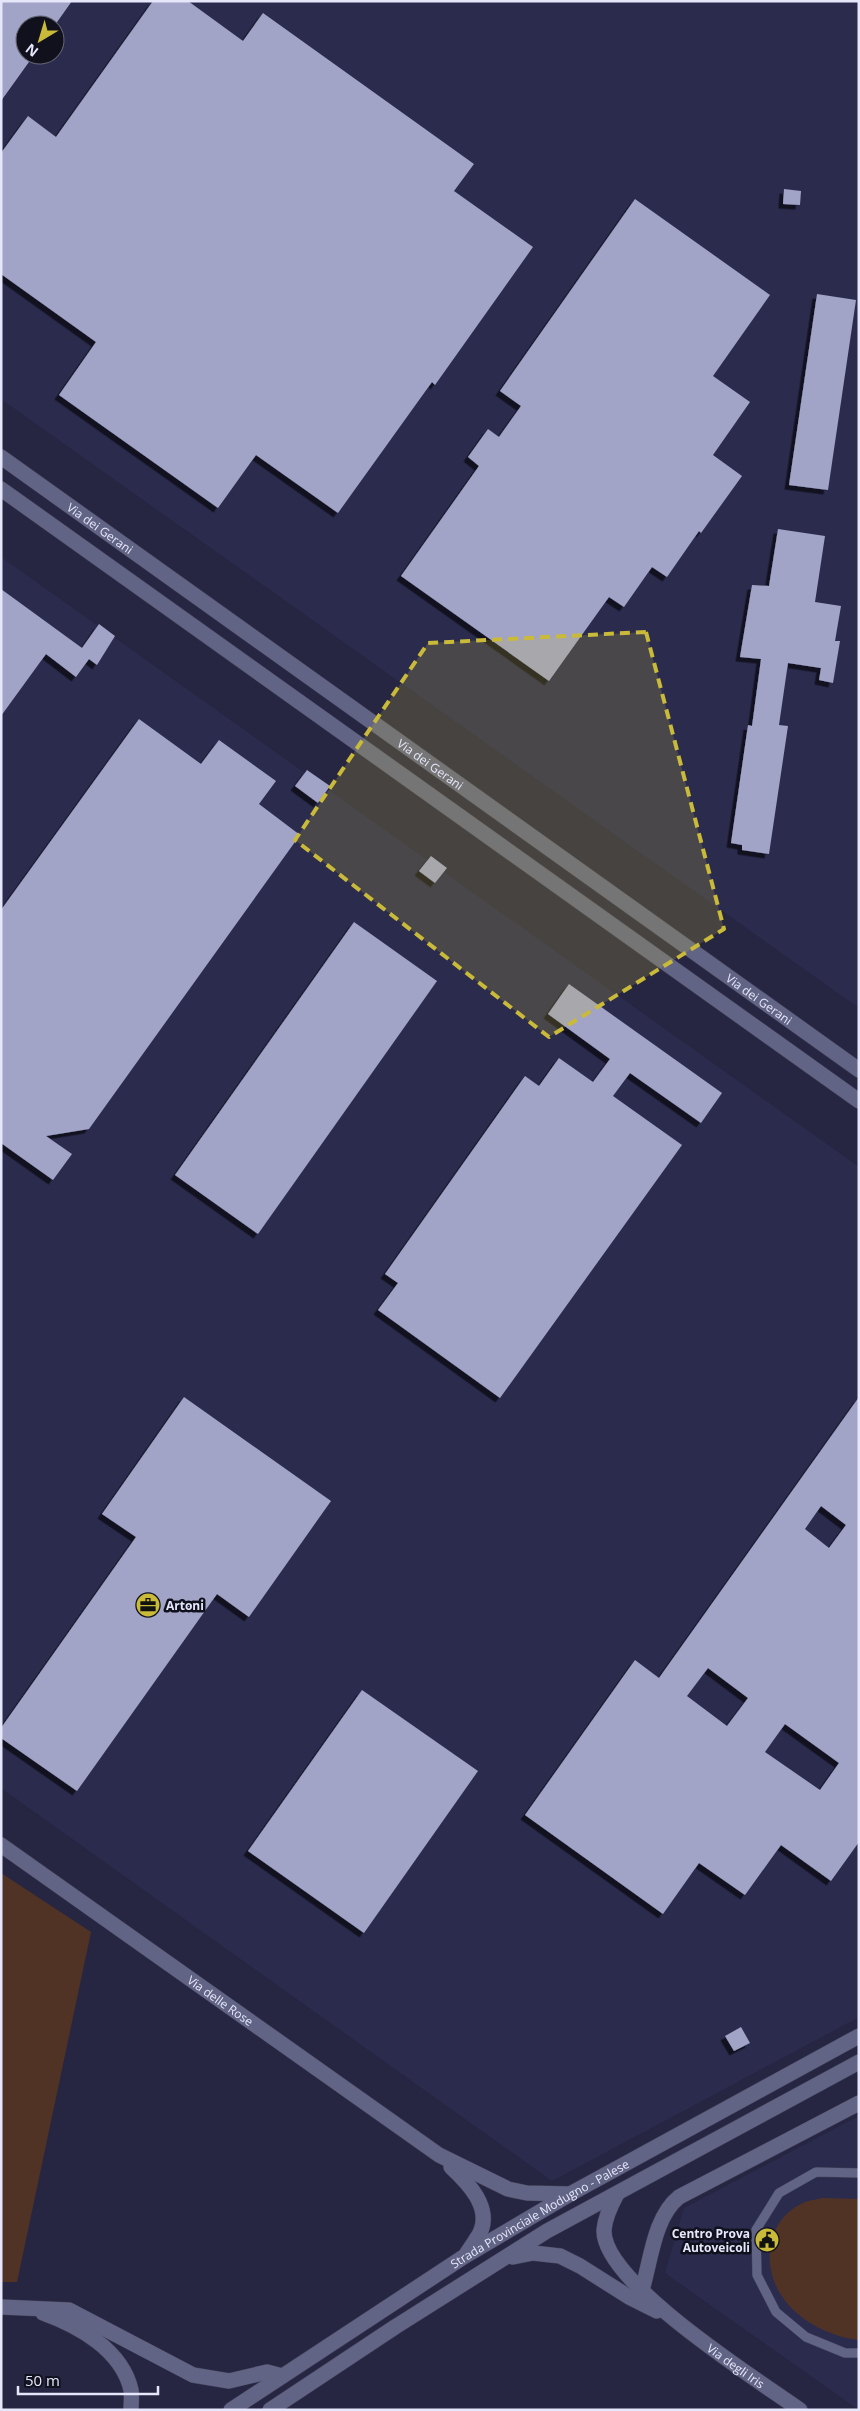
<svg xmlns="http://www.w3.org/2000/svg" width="860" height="2411" font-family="'Open Sans',sans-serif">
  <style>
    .built { fill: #2b2b4e; fill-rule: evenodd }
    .green { fill: #513326 }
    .building { fill: #a1a3c7; fill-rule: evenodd; filter: url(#shadow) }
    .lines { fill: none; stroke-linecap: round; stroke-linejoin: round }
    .lane-casing { stroke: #43425a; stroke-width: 10 }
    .street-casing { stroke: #43425a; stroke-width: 16 }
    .secondary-casing { stroke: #43425a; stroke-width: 16 }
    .lane { stroke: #626485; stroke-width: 9 }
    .street { stroke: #626485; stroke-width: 15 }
    .secondary { stroke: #626485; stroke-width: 15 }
    .marked { fill: #c9ba3a; fill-opacity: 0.2; stroke: #c9ba3a; stroke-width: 4; stroke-dasharray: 10 6; stroke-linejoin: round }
    .labels { text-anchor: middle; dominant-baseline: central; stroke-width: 5; stroke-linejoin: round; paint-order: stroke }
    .street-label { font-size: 12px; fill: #e6e7fa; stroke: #10111d }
    .poi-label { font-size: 12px; font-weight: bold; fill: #e6e7fa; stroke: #10111d; text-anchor: start }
  </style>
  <defs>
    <filter id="shadow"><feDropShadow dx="-4.5" dy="4.5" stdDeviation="0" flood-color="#0009"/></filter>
  </defs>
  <rect width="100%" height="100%" fill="#262642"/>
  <!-- built -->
  <g class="built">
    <path d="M 1,1 L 859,1 L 859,1008 L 1,399 ZM 25,25 L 55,25 L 55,55 L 25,55 Z"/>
    <polygon points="1,557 859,1167 859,2017 552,2181 1,1788"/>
    <polygon points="859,2116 859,2410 665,2273 684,2208"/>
  </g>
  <!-- green -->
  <g class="green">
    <polygon points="1,1873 91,1932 17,2282 1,2282"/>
    <path d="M 821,2198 L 859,2199 L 859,2340 C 830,2337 797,2320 781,2295 C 761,2264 767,2219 803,2203 C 808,2200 816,2200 821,2198 Z"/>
  </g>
  <!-- building -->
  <g class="building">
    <polygon points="1,1 72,1 55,25 25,25 25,55 34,55 1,101"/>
    <polygon points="153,1 188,1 243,41 263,13 474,164 454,191 533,247 435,385 432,382 338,513 256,455 218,508 59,395 96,342 1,274 1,153 28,116 56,137"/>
    <polygon points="784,189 801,191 800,205 783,204"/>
    <polygon points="635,199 770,295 713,376 750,402 713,455 742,476 701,533 699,531 667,577 652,567 624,607 609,597 549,681 401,576 479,466 468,457 488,429 499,437 521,406 500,391"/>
    <polygon points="817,294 856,300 828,490 789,485"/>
    <polygon points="778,529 825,536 815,602 841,606 835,641 840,641 833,683 819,680 821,668 788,663 779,725 788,726 769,854 742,850 742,845 731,843 748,725 752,726 761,659 740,657 752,585 769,586"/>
    <polygon points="1,589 82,648 99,624 115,636 97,665 89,659 76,677 46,654 1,716"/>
    <polygon points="139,719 201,764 219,740 276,781 259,804 300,835 89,1129 46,1136 72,1154 53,1180 1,1143 1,910"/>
    <polygon points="307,770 330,786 318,803 295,786"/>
    <polygon points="431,856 447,868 435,883 419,871"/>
    <polygon points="354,922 437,981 258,1234 175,1175"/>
    <polygon points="569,984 722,1093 701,1123 630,1073 613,1096 682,1145 500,1398 378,1310 398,1283 385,1274 525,1076 539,1086 559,1058 593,1082 610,1059 548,1014"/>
    <polygon points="184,1397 331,1501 249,1617 217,1594 77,1791 1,1738 1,1728 136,1537 102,1514"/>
    <path d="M 859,1397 L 859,1842 L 831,1881 L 781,1845 L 745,1895 L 699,1863 L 663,1914 L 525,1815 L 635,1660 L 659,1678 ZM 821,1506 L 846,1525 L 829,1548 L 805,1529 ZM 708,1668 L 748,1698 L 727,1726 L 687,1696 ZM 785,1724 L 839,1763 L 820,1790 L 765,1752 Z"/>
    <polygon points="362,1690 478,1771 364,1933 248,1851"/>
    <polygon points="741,2027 750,2043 734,2051 725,2036"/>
  </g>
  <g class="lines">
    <defs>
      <polyline id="lane" points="859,2173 816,2172 779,2193 756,2230 757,2275 776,2312 806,2337 845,2353 859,2353"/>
      <g id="street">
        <path d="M 642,2290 C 651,2260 654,2217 679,2197 L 859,2103"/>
        <polyline points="1,2307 69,2310 193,2375 229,2381 267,2372 282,2376"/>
        <path d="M 43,2313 C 79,2326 122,2350 131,2390 C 132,2396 131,2404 131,2410"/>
      </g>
      <g id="secondary">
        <path id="s1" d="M 1,457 L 859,1070"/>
        <polyline points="1,489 859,1101"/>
        <path id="s2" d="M 1,1845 L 439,2155 L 508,2189 L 527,2193 L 570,2194"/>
        <path d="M 451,2167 C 468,2183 492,2207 480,2233 C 476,2240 471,2247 467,2253"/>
        <path id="s3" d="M 617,2194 C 611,2205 605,2217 604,2230 C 602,2282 758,2380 800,2410"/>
        <polyline points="513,2257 533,2253 560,2256 580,2266 629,2297 657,2311"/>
        <path id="s4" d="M 231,2410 L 465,2256 L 570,2194 L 859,2036"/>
        <polyline points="270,2410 395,2327 547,2231 859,2062"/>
      </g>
    </defs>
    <!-- lane casing -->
    <use href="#lane" class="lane-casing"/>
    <!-- street casing -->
    <use href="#street" class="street-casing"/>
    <!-- secondary casing -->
    <use href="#secondary" class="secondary-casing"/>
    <!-- lane -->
    <use href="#lane" class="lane"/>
    <!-- street -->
    <use href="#street" class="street"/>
    <!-- secondary -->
    <use href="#secondary" class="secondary"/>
  </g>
  <!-- marked area -->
  <path class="marked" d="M 646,632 L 724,929 L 549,1037 L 295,840 L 428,643 Z"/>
  <!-- icons -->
  <defs>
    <symbol id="office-disc" viewBox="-11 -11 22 22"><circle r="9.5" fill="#c9ba3a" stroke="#10111d"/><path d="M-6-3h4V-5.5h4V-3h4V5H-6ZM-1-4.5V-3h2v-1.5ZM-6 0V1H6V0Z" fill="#111"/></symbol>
    <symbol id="civic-disc" viewBox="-11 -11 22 22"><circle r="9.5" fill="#c9ba3a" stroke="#10111d"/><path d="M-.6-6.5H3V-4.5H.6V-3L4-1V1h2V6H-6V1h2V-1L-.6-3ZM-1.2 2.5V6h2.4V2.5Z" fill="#111"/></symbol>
  </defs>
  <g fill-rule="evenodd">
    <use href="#office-disc" x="134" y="1591" width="28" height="28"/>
    <use href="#civic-disc" x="753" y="2226" width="28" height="28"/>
  </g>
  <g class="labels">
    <!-- street labels -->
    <g class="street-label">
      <text stroke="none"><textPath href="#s1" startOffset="122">Via dei Gerani</textPath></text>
      <text stroke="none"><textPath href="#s1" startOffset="528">Via dei Gerani</textPath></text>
      <text stroke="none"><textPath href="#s1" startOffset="932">Via dei Gerani</textPath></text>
      <text stroke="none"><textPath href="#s2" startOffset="269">Via delle Rose</textPath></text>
      <text stroke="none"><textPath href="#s4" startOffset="366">Strada Provinciale Modugno - Palese</textPath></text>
      <text stroke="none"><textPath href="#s3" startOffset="232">Via degli Iris</textPath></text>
    </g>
    <!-- poi labels -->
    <g class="poi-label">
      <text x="166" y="1605">Artoni</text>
      <text x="750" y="2233" text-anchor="end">Centro Prova<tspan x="750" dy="14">Autoveicoli</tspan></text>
    </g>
  </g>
  <!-- border -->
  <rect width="860" height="2411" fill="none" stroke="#e6e7fa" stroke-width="5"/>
  <!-- north arrow -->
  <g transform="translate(40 40) rotate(218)"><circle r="24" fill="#10111d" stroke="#666775"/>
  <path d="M0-4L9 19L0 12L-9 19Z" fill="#c9ba3a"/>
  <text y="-8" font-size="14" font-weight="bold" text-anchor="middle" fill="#e6e7fa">N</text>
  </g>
  <!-- scale -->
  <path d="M18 2386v8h140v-8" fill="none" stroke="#e6e7fa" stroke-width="2.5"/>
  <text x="25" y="2386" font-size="15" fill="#e6e7fa" stroke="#10111d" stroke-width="4" paint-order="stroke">50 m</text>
</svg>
